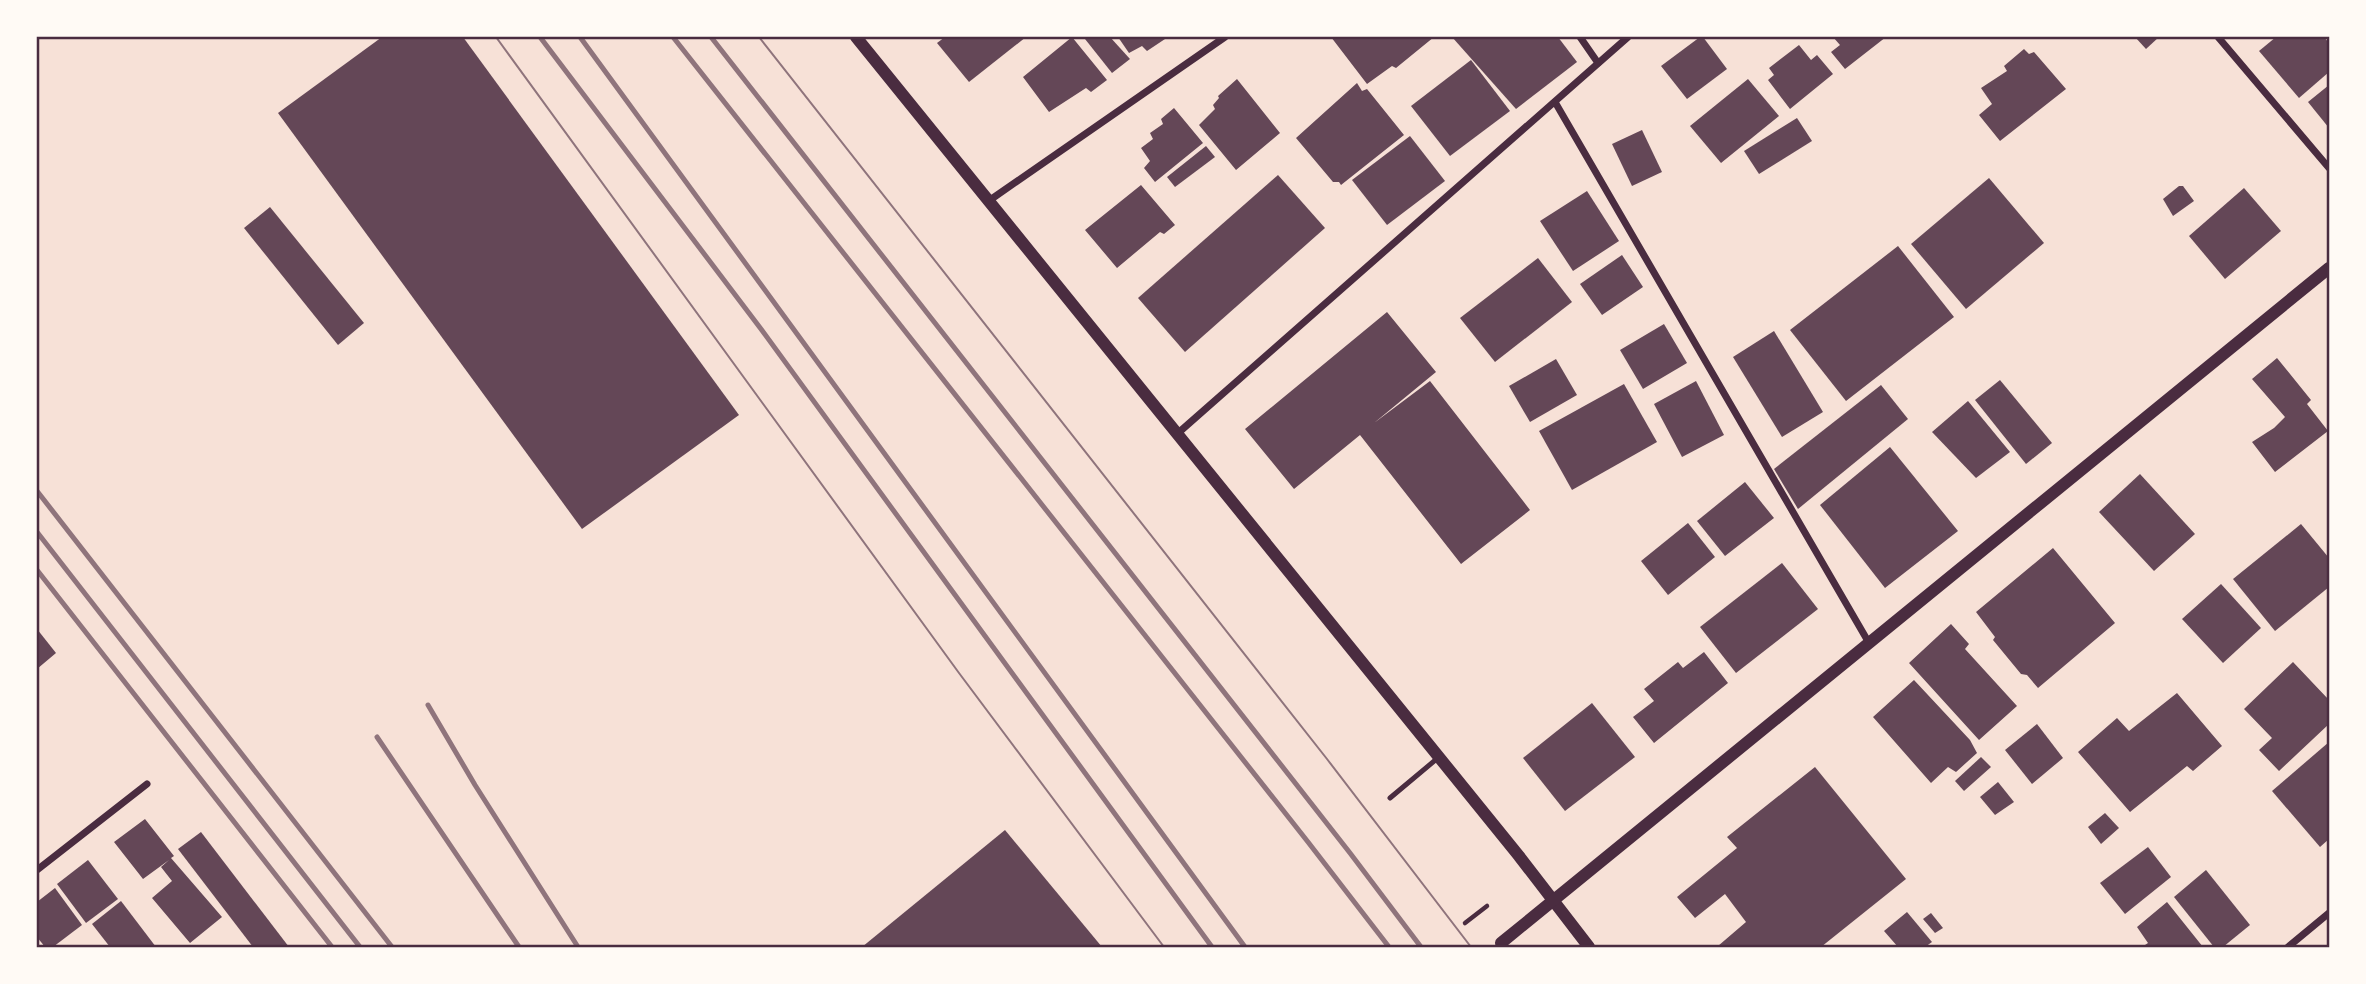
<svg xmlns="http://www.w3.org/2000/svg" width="2366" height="984" font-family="Manrope,sans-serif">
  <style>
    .building { fill: #644757 }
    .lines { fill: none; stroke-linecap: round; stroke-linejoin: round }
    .path { stroke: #4a2c40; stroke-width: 4.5 }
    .service { stroke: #4a2c40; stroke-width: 5 }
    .minor { stroke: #4a2c40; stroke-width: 7 }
    .tertiary { stroke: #4a2c40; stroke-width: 12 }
    .tram { stroke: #8f747c; stroke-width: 2 }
    .rail { stroke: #8f747c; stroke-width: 5 }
    .neatline { fill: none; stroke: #4a2c40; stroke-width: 2.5 }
  </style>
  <rect width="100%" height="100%" fill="#f7e1d7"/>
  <!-- building -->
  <g class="building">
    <polygon points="382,37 463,37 739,415 582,529 278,113"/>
    <polygon points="945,37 1026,37 969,82 937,43"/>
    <polygon points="1072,37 1107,80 1091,92 1086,88 1049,112 1023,77"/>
    <polygon points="1088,37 1110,37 1130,59 1112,73 1085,39"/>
    <polygon points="1118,37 1168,37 1147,51 1142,46 1129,53"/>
    <polygon points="1331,37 1434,37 1396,68 1392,66 1367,84"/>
    <polygon points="1452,37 1558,37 1577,62 1516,109"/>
    <polygon points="1700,37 1703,37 1727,69 1687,99 1661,66"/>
    <polygon points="1833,37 1886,37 1845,69 1831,52 1840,45"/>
    <polygon points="2135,37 2159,37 2146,49"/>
    <polygon points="2276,37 2324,37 2329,43 2329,72 2299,98 2259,51"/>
    <polygon points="1799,45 1811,60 1817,55 1833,74 1790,109 1768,80 1774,75 1769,68"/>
    <polygon points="2024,49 2029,54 2034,52 2066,89 2000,141 1979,115 1992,104 1981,88 2007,71 2004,66"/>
    <polygon points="1471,60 1510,111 1450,156 1411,106"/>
    <polygon points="1237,79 1280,133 1236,170 1199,125 1215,109 1213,105 1219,98 1218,96"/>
    <polygon points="1748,79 1779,116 1721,163 1690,126"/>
    <polygon points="1357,83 1362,91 1367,89 1404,135 1341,185 1339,182 1333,182 1296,138"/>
    <polygon points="2329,85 2329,128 2308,102"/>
    <polygon points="1174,108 1203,143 1155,182 1144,168 1150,161 1141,148 1153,139 1150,133 1163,124 1161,119"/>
    <polygon points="1797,118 1812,141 1759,174 1744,151"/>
    <polygon points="1642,130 1662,172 1632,186 1612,144"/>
    <polygon points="1410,136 1445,181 1387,225 1352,180"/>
    <polygon points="1206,146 1215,157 1175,187 1167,177"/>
    <polygon points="1278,175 1325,228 1185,352 1138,298"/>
    <polygon points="1989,178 2044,243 1966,309 1911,244"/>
    <polygon points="1141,185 1175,225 1164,234 1160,232 1117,268 1085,230"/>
    <polygon points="2179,186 2183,186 2194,201 2173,216 2163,199"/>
    <polygon points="2244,188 2281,231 2225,279 2189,236"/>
    <polygon points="1587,191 1619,241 1573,271 1540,221"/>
    <polygon points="270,207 364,323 338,345 244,228"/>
    <polygon points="1898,246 1954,317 1846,401 1790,330"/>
    <polygon points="1622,255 1643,287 1602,315 1580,284"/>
    <polygon points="1538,258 1572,302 1495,362 1460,318"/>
    <polygon points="1387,312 1436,372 1374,423 1430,381 1530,510 1461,564 1360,435 1294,489 1245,429"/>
    <polygon points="1664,324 1687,363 1643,389 1620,350"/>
    <polygon points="1774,331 1823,412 1782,437 1733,357"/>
    <polygon points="2277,358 2311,400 2307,404 2328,431 2275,472 2252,442 2274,428 2285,417 2252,379"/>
    <polygon points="1556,359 1577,395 1530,422 1509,386"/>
    <polygon points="2000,380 2052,443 2026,464 1975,400"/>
    <polygon points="1696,381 1724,435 1682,457 1654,404"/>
    <polygon points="1624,384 1657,442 1572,490 1539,431"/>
    <polygon points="1881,385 1908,419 1798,509 1774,469"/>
    <polygon points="1968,401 2010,452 1976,478 1932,432"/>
    <polygon points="1890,447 1958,531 1885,588 1820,505"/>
    <polygon points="2140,474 2195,534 2154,571 2099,512"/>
    <polygon points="1745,482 1774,518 1725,556 1697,521"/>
    <polygon points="1688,523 1715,557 1668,595 1641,561"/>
    <polygon points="2301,524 2329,558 2329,587 2275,631 2233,579"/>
    <polygon points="2053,548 2115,623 2038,688 2027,675 2021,674 1993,640 1995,637 1976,612"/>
    <polygon points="1782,563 1818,609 1736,673 1700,627"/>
    <polygon points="2221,584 2261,628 2223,663 2182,619"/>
    <polygon points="1951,624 1969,644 1965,649 2017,706 1979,740 1909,663"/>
    <polygon points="37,629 56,653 37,669"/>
    <polygon points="1704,652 1728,683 1654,743 1633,717 1654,701 1644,689 1678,662 1683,668"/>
    <polygon points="2293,662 2329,700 2329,724 2279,771 2259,750 2272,738 2244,709"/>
    <polygon points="1914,680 1970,740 1977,753 1956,772 1948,767 1931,783 1873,717"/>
    <polygon points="2177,693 2222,746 2193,771 2187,766 2130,812 2078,752 2117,718 2129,731"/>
    <polygon points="1592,703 1635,757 1565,811 1523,758"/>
    <polygon points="2037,724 2063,758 2032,784 2005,750"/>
    <polygon points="2329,742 2329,839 2320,847 2272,791"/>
    <polygon points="1981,757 1991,767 1964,791 1955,781"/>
    <polygon points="1815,767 1906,879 1821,947 1719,947 1718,946 1746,922 1725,894 1695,918 1677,897 1737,848 1727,837"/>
    <polygon points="1998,782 2014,802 1995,815 1980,797"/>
    <polygon points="2105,813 2119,828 2101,844 2088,827"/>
    <polygon points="145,819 174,856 171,858 222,917 190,943 152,898 172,881 161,867 169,860 143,879 114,842"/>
    <polygon points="1005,830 1102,947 862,947"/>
    <polygon points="201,832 289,947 253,947 178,849"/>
    <polygon points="2148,847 2171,877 2125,914 2100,883"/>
    <polygon points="88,860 118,899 86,923 57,884"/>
    <polygon points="2206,870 2250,925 2223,947 2214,947 2174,897"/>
    <polygon points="55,888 82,925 53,947 45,947 37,937 37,902"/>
    <polygon points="121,901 156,947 110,947 92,924"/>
    <polygon points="2167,902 2203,947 2142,947 2148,943 2137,927"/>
    <polygon points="1907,912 1932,942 1925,947 1898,947 1884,931"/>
    <polygon points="1931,913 1943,928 1935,933 1923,919"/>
  </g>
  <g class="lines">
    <!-- path -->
    <polyline class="path" points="1465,923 1487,906"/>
    <!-- service -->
    <polyline class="service" points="1390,798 1439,757"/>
    <!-- minor -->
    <g class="minor">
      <polyline points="1580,37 1598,63"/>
      <polyline points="2218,37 2329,168"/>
      <polyline points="1555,102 1869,643"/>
      <polyline points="990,200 1225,37"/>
      <polyline points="1177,434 1628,37"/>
      <polyline points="37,870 147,784"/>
      <polyline points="2288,947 2329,913"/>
    </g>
    <!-- tertiary -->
    <g class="tertiary">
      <polyline points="856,37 1519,856 1589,947"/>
      <polyline points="1501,943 2329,268"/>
    </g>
    <!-- tram -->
    <g class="tram">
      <polyline points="496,37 959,673 1164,947"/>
      <polyline points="759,37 1327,759 1471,947"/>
    </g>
    <!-- rail -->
    <g class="rail">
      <polyline points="540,37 761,329 1212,947"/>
      <polyline points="580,37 1245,947"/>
      <polyline points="673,37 1308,842 1389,947"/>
      <polyline points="711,37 1350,853 1421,947"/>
      <polyline points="37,491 392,947"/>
      <polyline points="37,532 360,947"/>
      <polyline points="37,570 332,947"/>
      <polyline points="428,705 475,785 578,947"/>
      <polyline points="377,737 519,947"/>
    </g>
  </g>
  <!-- border -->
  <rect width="2366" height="984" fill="none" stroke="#fffaf5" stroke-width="77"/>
  <rect x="38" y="38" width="2290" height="908" class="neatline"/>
</svg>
